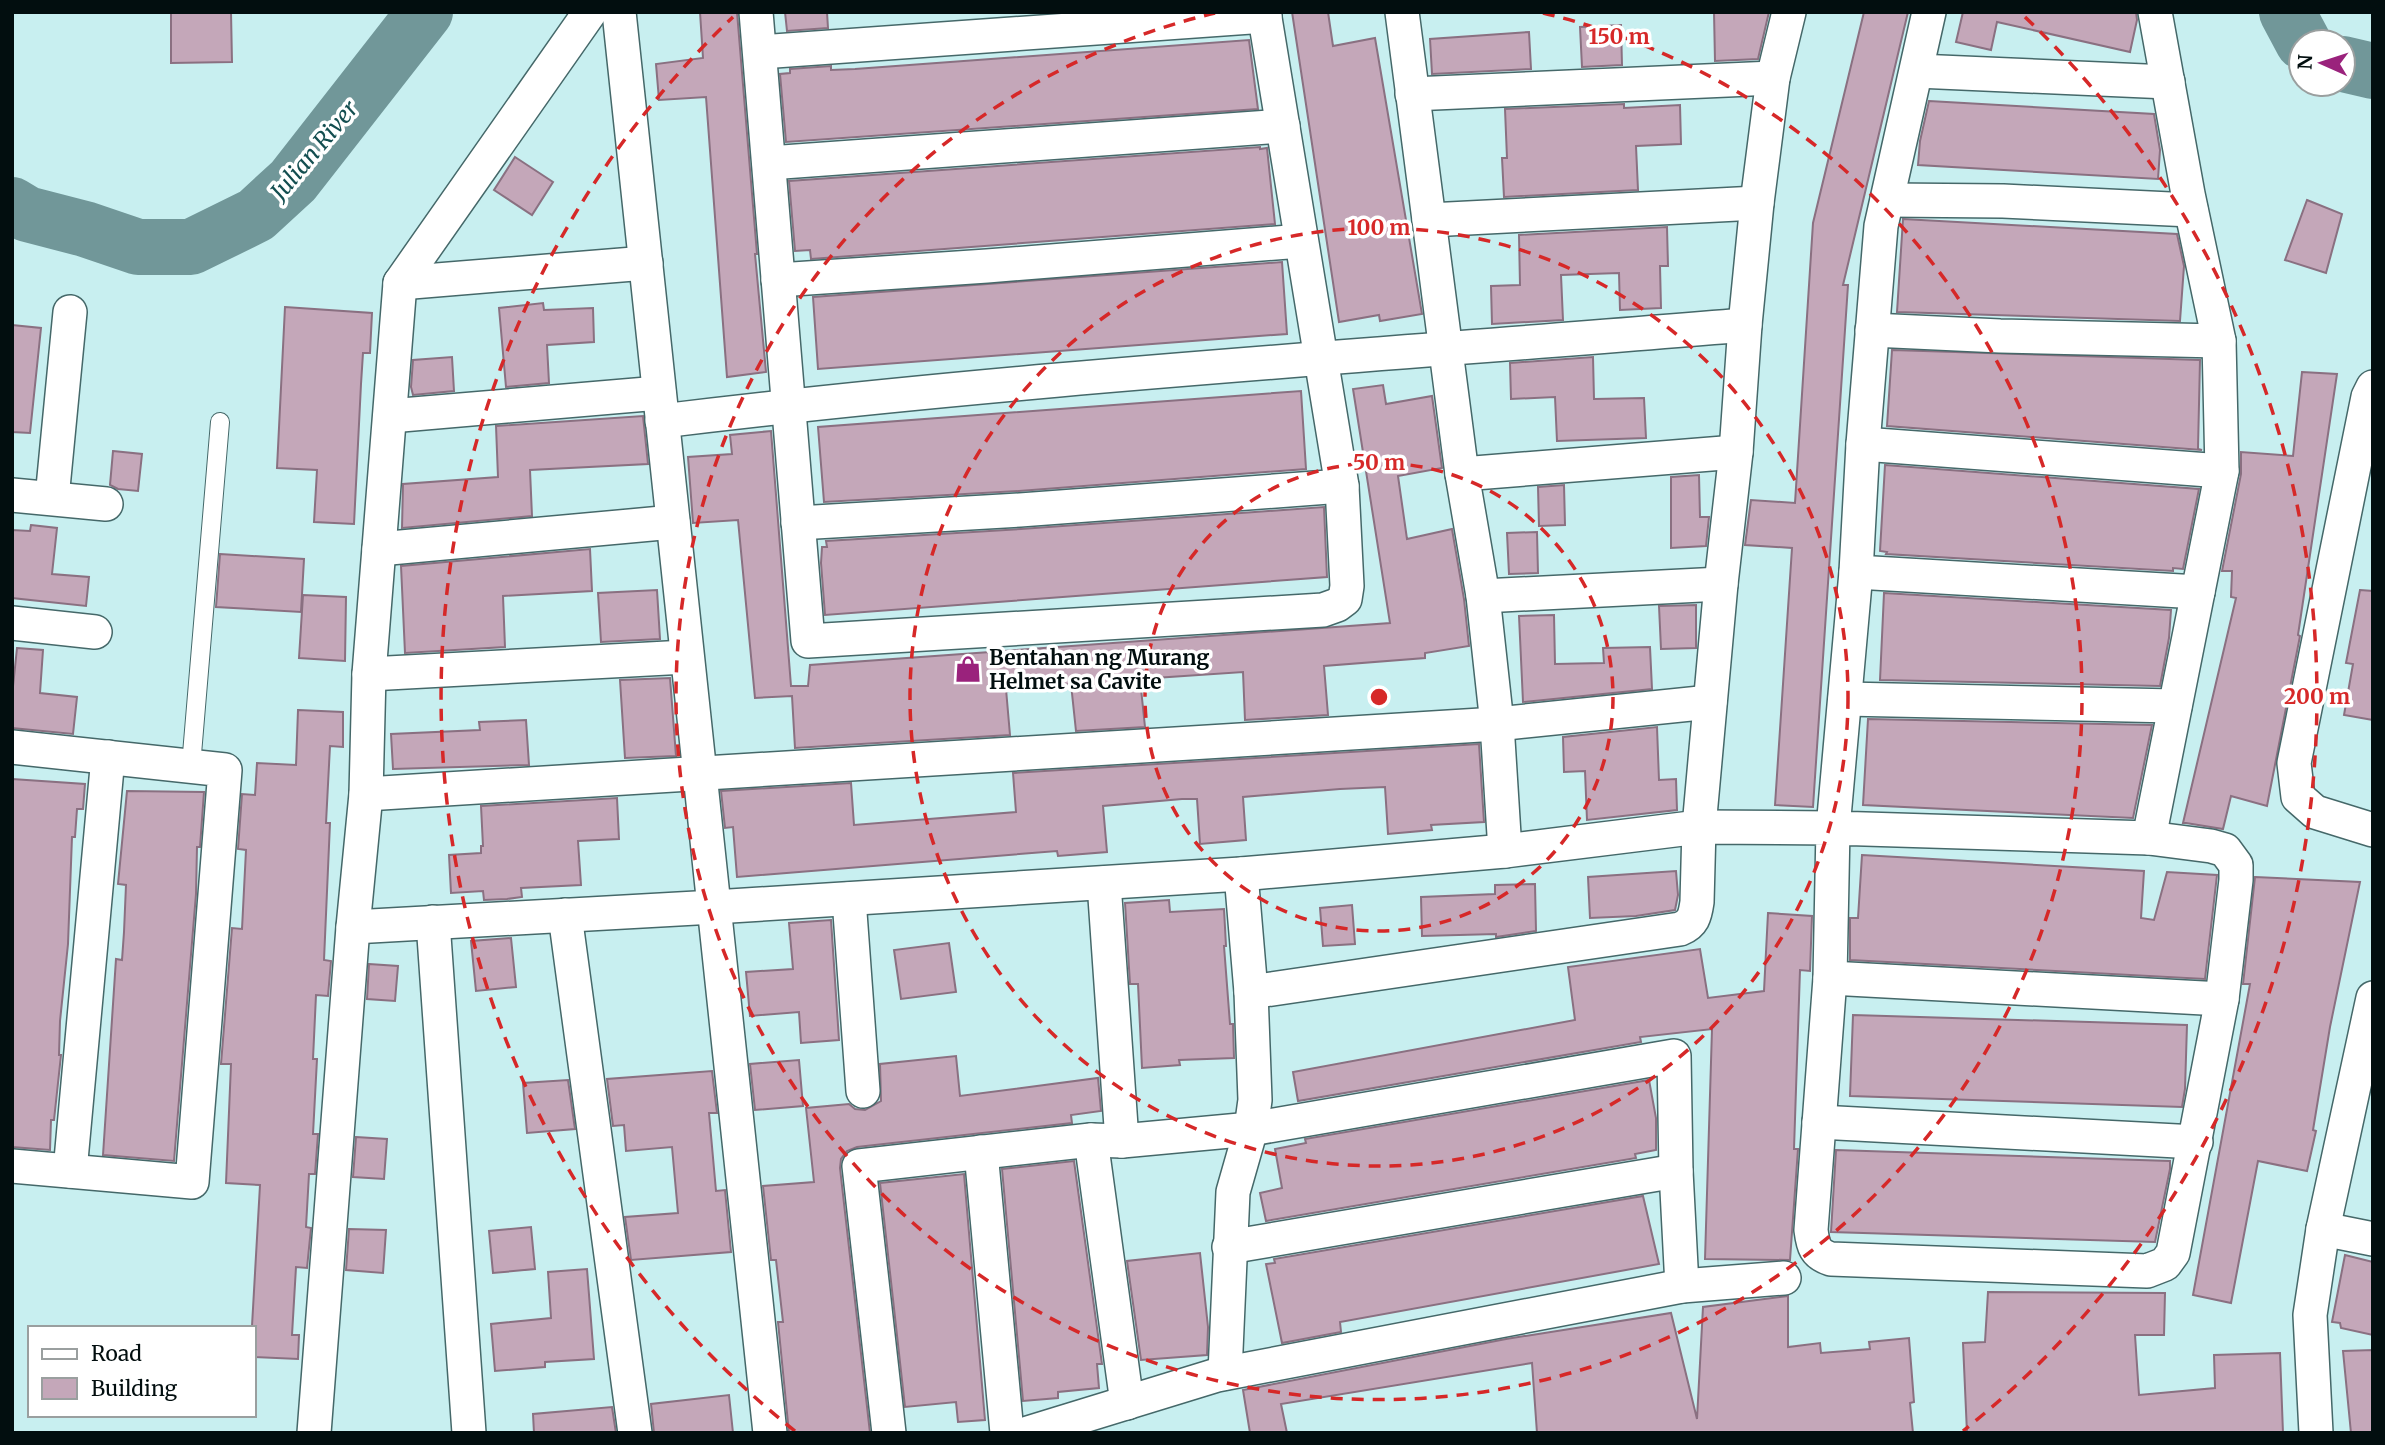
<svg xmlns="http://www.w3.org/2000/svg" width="2385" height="1445" font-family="Merriweather,serif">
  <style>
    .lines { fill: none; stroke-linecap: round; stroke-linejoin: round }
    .river { stroke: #719799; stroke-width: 56 }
    .building { fill: #c4a7b9; stroke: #8a7081; stroke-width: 2 }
    .lane-casing { stroke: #456869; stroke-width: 20 }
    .street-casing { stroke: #456869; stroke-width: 36 }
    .lane { stroke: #fff; stroke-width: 18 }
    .street { stroke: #fff; stroke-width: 33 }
    .ring { fill: none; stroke: #d62828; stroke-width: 3.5; stroke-dasharray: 12 9 }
    .labels { text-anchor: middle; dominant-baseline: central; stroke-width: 7; stroke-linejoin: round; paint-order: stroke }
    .poi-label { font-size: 21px; font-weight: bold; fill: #020e0f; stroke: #fff; text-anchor: start }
    .water-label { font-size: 23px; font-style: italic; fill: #134e50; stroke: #fff }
    .centre { fill: #d62828; stroke: #fff; stroke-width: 3.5 }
    .ring-label { font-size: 21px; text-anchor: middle; font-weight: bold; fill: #d62828; stroke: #fff; stroke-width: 7; stroke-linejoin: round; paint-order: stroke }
  </style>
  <rect width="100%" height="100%" fill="#c8eff0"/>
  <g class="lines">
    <!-- river -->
    <g class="river">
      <polyline points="2287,12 2303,42"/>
      <polyline points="2343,64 2373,71"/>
      <polyline points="12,205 27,214 85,229 138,247 191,247 256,215 293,181 425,12"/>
    </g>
  </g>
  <!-- building -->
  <g class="building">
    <polygon points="171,12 231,12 232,62 171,63"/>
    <polygon points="700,12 737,12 757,254 755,254 766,372 727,377 706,97 659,100 656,64 703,58"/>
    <polygon points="785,12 827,12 828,28 787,31"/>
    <polygon points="1292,12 1328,12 1333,46 1375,38 1422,314 1380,321 1379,315 1339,322"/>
    <polygon points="1714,12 1769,12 1758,59 1715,61"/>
    <polygon points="1864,12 1908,12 1843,285 1848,285 1813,807 1775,805 1792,548 1745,545 1751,500 1795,503 1813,223"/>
    <polygon points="1963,12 2136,12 2137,20 2130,52 1997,22 1991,50 1956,42"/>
    <polygon points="1621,25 1622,65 1582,67 1580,27"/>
    <polygon points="1529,32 1531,69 1432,74 1430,39"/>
    <polygon points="1249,40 1258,109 786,142 780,74 790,73 790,69 831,66 831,70 855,69"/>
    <polygon points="1929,101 2154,114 2160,150 2158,179 1918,165 1920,141"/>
    <polygon points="1624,104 1624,108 1680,105 1681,144 1636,146 1638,190 1504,197 1502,158 1507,158 1505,109"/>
    <polygon points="1260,147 1260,149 1267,148 1275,224 811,259 810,250 795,251 789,181"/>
    <polygon points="515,157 553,182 532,215 494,190"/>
    <polygon points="2307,200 2342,214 2326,273 2285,260"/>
    <polygon points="1903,219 2177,234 2184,266 2180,321 1897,312"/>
    <polygon points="1667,227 1668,266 1660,266 1661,308 1620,310 1619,273 1561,275 1563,320 1492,324 1491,286 1520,285 1519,235"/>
    <polygon points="1282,262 1287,334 818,369 813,297"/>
    <polygon points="543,303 544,310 593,308 594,342 547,345 549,383 506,387 499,308"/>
    <polygon points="285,307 372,313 370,353 363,353 361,384 354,524 314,522 317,470 277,468"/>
    <polygon points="12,325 41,328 30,433 12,432"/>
    <polygon points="1892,350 2200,360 2198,449 2202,450 1887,426"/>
    <polygon points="452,357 454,391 413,395 411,387 413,360"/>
    <polygon points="1593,357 1594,399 1644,398 1646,438 1557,441 1555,397 1511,399 1510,363"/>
    <polygon points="2302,372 2337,374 2298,635 2300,636 2267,806 2231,796 2223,829 2186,823 2183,823 2236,598 2231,597 2232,571 2222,571 2241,474 2241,452 2293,456"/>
    <polygon points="1383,385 1386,404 1432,396 1442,468 1398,476 1407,539 1452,529 1464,599 1469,646 1425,653 1425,658 1324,666 1328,715 1245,720 1243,672 1140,679 1145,727 1076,731 1071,684 1006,689 1010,735 795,748 792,696 755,698 738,520 693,523 688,457 732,454 730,435 771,431 791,686 808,686 810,665 1390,623 1353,389"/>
    <polygon points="1301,391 1306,469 1019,491 824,502 818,427"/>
    <polygon points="643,416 648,464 530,470 532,516 402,528 403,484 498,477 496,426"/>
    <polygon points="113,451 142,454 138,491 118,489 110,485"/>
    <polygon points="1885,465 2199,489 2183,569 2173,568 2173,571 1886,554 1887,552 1880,551"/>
    <polygon points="1699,475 1700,517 1709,517 1706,546 1671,548 1671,477"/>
    <polygon points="1564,485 1565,525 1539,526 1538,487"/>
    <polygon points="1324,507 1327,577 825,615 821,563 822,547 827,547 826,541 1021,529"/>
    <polygon points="31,525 57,528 52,574 89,577 86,606 12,598 12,530 30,531"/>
    <polygon points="1537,532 1538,573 1509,574 1507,533"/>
    <polygon points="590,549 592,591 503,596 505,647 405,653 401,566"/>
    <polygon points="220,554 304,559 301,612 216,607"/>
    <polygon points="657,590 660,639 601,642 598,593"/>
    <polygon points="2360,590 2373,591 2373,720 2344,715 2353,664 2346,663"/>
    <polygon points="1884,593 2171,610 2169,638 2160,686 1880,680"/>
    <polygon points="303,595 346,597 345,661 299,658"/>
    <polygon points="1696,605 1696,648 1661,649 1659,606"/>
    <polygon points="1554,615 1555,664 1604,663 1603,648 1650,647 1652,689 1523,702 1519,616"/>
    <polygon points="17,648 43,650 40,693 77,697 73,734 12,728 12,696"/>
    <polygon points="670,678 676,756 625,758 620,680"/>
    <polygon points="298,710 343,712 343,747 330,746 326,823 330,823 324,960 331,961 328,996 316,995 313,1059 317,1059 313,1134 318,1134 315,1174 309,1174 306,1227 311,1228 307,1268 296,1267 292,1335 299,1335 298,1359 254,1357 256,1326 252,1326 260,1185 226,1183 231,1064 221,1064 232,928 242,929 246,850 238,849 242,794 255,795 257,763 296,765"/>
    <polygon points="1868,719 2152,725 2133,818 1863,805"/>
    <polygon points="526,720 529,765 393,769 391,734 480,730 479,722"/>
    <polygon points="1657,727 1659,780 1676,779 1677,810 1587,820 1585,771 1564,772 1563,737"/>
    <polygon points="1479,744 1484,822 1431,825 1432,830 1388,834 1385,787 1340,789 1243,797 1246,840 1200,844 1197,799 1182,799 1103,806 1107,852 1058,856 1057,851 737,877 733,827 725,828 721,791 851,783 854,825 1016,812 1013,773"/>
    <polygon points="12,779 85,784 83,809 77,809 75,837 72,837 68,944 60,1021 59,1055 61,1055 54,1120 51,1120 50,1150 12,1147"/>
    <polygon points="127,791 204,792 200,847 197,847 196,894 174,1161 103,1155 116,959 122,960 124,932 126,885 118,884"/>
    <polygon points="617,798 619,839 578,841 581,885 521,888 522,897 507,899 484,900 483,891 451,893 449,855 481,853 481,846 483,846 481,806"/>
    <polygon points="1862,855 2144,871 2141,918 2154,920 2167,872 2217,875 2205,979 1850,960 1850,918 1858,918"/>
    <polygon points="1676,871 1678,895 1675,910 1636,916 1590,918 1588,877"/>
    <polygon points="2255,877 2360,882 2330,1027 2313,1130 2316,1131 2307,1171 2258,1161 2231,1303 2193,1295 2250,984 2243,984"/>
    <polygon points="1535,884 1536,931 1496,937 1496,934 1422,936 1421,897 1495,894 1495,885"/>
    <polygon points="1169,900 1170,912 1224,909 1226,946 1224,946 1230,1024 1233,1024 1234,1058 1179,1060 1180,1065 1142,1068 1138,984 1130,984 1125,903"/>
    <polygon points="1352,905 1355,944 1323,946 1320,908"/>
    <polygon points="1768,913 1812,916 1810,971 1800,970 1794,1149 1798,1149 1790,1260 1705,1259 1712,1029 1640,1037 1641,1042 1298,1101 1293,1072 1575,1020 1568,967 1700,949 1708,998 1764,991"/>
    <polygon points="831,920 839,1040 801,1043 799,1012 750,1016 746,972 793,969 789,923"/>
    <polygon points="511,938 516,987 476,991 471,941"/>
    <polygon points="949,943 956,992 901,999 894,950"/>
    <polygon points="369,964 398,966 395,1001 367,999"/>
    <polygon points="1853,1015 2187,1025 2185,1089 2182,1107 1850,1096"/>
    <polygon points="956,1056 960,1096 1098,1078 1101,1111 1071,1115 1072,1123 857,1147 847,1151 841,1159 840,1168 870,1433 789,1433 778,1322 783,1322 776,1260 771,1260 763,1186 814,1182 806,1108 849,1104 855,1109 865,1110 881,1101 880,1064"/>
    <polygon points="799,1060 803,1106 755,1110 750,1064"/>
    <polygon points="712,1071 717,1113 709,1113 716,1191 725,1190 731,1252 631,1260 625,1217 678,1213 672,1147 626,1151 624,1125 613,1126 607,1079"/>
    <polygon points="568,1080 575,1129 527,1133 523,1083"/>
    <polygon points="1649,1080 1656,1118 1656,1150 1635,1154 1636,1158 1266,1221 1260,1193 1282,1188 1275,1149 1306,1143 1305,1139"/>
    <polygon points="356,1137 387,1139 384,1179 353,1177"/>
    <polygon points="1836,1150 2170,1161 2170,1169 2155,1242 1831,1232"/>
    <polygon points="1074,1161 1102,1364 1097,1364 1099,1388 1058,1392 1058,1398 1023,1401 1002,1169"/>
    <polygon points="964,1174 985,1420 958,1422 956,1402 905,1407 880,1183"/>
    <polygon points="1643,1196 1659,1264 1340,1322 1341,1332 1282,1343 1266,1264 1275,1263 1274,1259"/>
    <polygon points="531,1227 535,1269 493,1273 489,1231"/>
    <polygon points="349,1229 386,1230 383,1273 346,1270"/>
    <polygon points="1200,1253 1208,1327 1207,1355 1141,1360 1127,1261"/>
    <polygon points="2345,1255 2373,1262 2373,1335 2341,1328 2340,1323 2332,1322"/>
    <polygon points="587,1269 594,1359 545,1362 545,1367 495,1371 491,1324 551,1318 548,1272"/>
    <polygon points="1988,1292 2165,1293 2164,1335 2135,1335 2139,1395 2215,1388 2214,1355 2280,1353 2283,1433 1967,1433 1963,1343 1985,1342"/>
    <polygon points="1788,1296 1788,1347 1820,1343 1821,1353 1870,1349 1869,1342 1909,1338 1914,1402 1910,1403 1913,1433 1537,1433 1532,1363 1281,1404 1287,1433 1250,1433 1243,1390 1506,1339 1671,1313 1697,1419 1703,1307"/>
    <polygon points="2373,1350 2373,1433 2351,1433 2343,1351"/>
    <polygon points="729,1395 733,1433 654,1433 651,1404"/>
    <polygon points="612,1407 616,1433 534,1433 533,1414"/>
  </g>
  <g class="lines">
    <defs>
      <polyline id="lane" points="191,766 220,422"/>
      <g id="street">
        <polyline points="619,12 770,1433"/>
        <polyline points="756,12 808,641 1323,610 1337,605 1345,599 1347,586 1342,486 1264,12"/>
        <polyline points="1402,12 1462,474 1483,596 1497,724 1505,851"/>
        <polyline points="760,52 1265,16"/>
        <polyline points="1917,71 2168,82"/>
        <polyline points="1412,94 1773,78"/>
        <polyline points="769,163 1283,126"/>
        <polyline points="1887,200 2003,201 2191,210"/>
        <polyline points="1429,220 1757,203"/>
        <polyline points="778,280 987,266 1301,241"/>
        <polyline points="400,283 646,263"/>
        <polyline points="1872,330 2000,336 2219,341"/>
        <polyline points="2373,387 2368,397 2294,763 2298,797 2315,812 2373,830"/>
        <polyline points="390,416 659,393"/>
        <path d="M 662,421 C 1022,377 1384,355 1745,325"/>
        <polyline points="1863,444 2222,471"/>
        <polyline points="1462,474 1736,452"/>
        <polyline points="12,495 106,504"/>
        <polyline points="52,498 70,312"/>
        <polyline points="798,523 1020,510 1342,486"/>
        <polyline points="379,549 673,522"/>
        <polyline points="1856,572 2198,592"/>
        <polyline points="1483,596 1721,584"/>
        <polyline points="12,623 95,632"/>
        <polyline points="369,674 686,657"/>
        <polyline points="1845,699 2175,706"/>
        <polyline points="12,747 225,770 192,1182 12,1166"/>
        <polyline points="366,794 1497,724 1710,702"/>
        <polyline points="2149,838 2222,471 2219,341 2188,194 2155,12"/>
        <polyline points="1104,883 1122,1141"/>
        <polyline points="849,899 863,1091"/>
        <polyline points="565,915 635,1433"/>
        <polyline points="433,922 469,1433"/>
        <path d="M 353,927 L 714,907 L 1241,874 L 1505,851 L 1699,827 L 1833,828 L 2149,838 L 2211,846 L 2225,850 L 2236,865 L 2236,880 L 2222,999 L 2173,1253 L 2165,1264 L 2147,1271 L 1831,1259 C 1815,1254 1813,1246 1811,1230 L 1830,978 L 1833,828 L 1856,572 L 1863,444 L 1881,226 L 1929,12"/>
        <polyline points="1830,978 2222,999"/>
        <path d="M 1251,992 L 1680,929 C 1693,924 1695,916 1697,902 L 1699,827 L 1721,584 L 1736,452 L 1745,325 L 1757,203 L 1773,78 L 1789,12"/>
        <polyline points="1819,1122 2196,1142"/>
        <polyline points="1091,1140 1127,1403"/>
        <polyline points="981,1152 1007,1433"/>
        <polyline points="70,1171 108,757"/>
        <polyline points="2323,1229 2373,1239"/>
        <polyline points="1229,1247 1676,1171"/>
        <polyline points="1225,1373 1233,1192 1251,1129 1255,1100 1251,992 1241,874"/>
        <polyline points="314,1433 353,927 366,794 369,674 400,283 590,12"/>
        <polyline points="889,1433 859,1166 1091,1140 1122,1141 1251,1129 1674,1056 1676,1171 1682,1286"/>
        <polyline points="1028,1433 1217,1375 1682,1286 1784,1278"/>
        <polyline points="2316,1433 2310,1315 2323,1229 2373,998"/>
      </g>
    </defs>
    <!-- lane casing -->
    <use href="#lane" class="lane-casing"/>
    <!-- street casing -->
    <use href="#street" class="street-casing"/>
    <!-- lane -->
    <use href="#lane" class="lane"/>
    <!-- street -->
    <use href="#street" class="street"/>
  </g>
  <!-- distance rings -->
  <g class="ring">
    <circle cx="1379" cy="697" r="234"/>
    <circle cx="1379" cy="697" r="469"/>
    <path d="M1543 13A703 703 0 1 1 1215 13"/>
    <path d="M795 1431A938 938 0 0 1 733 17M2025 17A938 938 0 0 1 1963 1431"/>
  </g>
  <!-- icons -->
  <defs>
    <symbol id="shop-bare" viewBox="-9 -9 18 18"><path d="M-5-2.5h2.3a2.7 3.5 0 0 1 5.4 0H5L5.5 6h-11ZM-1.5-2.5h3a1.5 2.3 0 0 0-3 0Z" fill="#9a227c" stroke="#fff" stroke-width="2.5" paint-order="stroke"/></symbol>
  </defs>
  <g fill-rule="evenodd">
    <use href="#shop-bare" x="949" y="650" width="38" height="38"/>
  </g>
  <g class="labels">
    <!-- poi labels -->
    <g class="poi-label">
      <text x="989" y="657">Bentahan ng Murang<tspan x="989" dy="24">Helmet sa Cavite</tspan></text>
    </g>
    <!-- water labels -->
    <g class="water-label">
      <text transform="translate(314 150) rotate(-50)">Julian River</text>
    </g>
  </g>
  <circle cx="1379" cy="697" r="10" class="centre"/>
  <g class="ring-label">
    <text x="1619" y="44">150 m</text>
    <text x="1379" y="235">100 m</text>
    <text x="1379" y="470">50 m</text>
    <text x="2317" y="704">200 m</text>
  </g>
  <!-- border -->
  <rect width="2385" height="1445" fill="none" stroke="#020e0f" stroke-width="28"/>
  <!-- legend -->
  <rect x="28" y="1326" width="228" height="91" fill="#ffffff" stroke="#9a9f9f" stroke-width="2"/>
  <rect x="42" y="1349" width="35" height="10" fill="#ffffff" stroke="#9a9f9f" stroke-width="2"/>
  <text x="91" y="1361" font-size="21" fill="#020e0f">Road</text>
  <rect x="42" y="1378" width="35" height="21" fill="#c4a7b9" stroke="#9a9f9f" stroke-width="2"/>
  <text x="91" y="1396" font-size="21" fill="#020e0f">Building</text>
  <!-- north arrow -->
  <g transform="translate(2322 63) rotate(273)"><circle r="33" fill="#ffffff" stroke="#9a9f9f" stroke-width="2"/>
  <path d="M0-5L12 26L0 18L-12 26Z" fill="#9a227c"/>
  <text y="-10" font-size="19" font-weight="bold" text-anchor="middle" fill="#020e0f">N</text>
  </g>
</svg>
